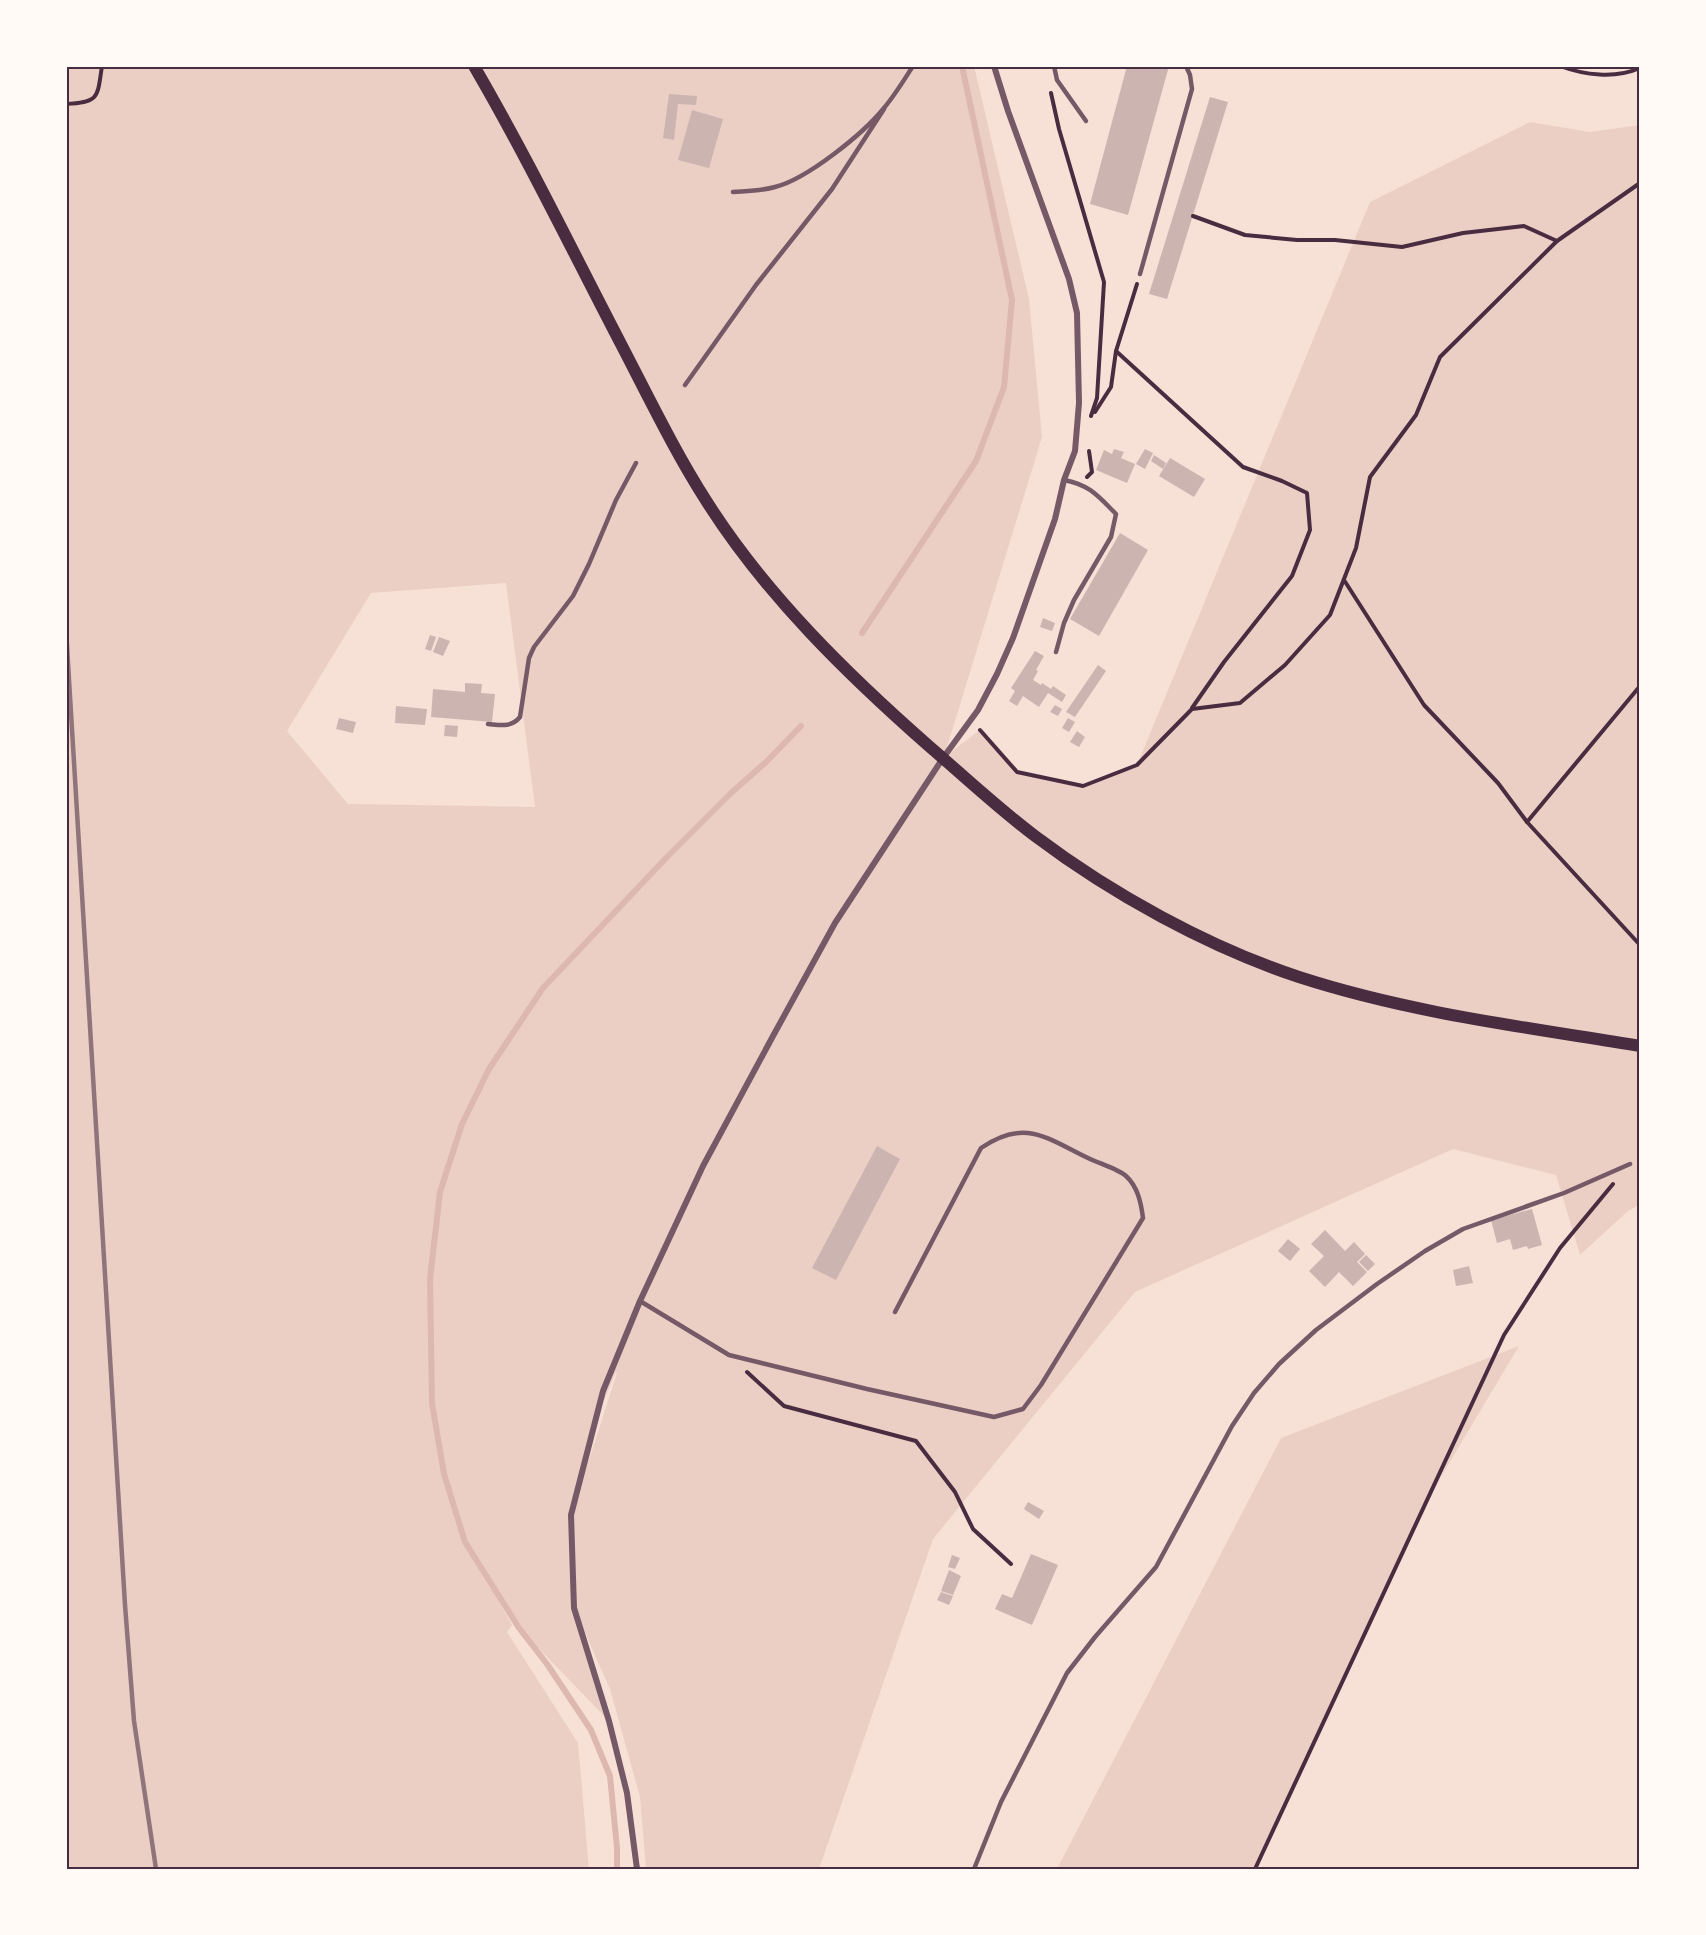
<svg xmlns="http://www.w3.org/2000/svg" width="1706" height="1935" font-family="'Space Grotesk',sans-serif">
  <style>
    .green { fill: #ebcfc5; fill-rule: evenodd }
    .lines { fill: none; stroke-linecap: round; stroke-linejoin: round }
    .stream { stroke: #dcb8b0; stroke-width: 6 }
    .building { fill: #ccb4b1 }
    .path { stroke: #4a2c40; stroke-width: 4 }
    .service { stroke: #755966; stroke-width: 4.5 }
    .minor { stroke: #755966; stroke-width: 6 }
    .secondary { stroke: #4a2c40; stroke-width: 12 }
    .rail { stroke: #8f747c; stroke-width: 4.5 }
    .neatline { fill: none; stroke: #4a2c40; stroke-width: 2 }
  </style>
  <rect width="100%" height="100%" fill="#f7e1d7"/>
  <!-- green -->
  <g class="green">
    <path d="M 66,66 L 974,66 L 1029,299 L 1042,437 L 944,757 L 980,730 L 1017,772 L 1083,786 L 1137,765 L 1370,202 L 1530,122 L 1590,132 L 1640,125 L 1640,1204 L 1628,1211 L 1580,1255 L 1556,1175 L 1453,1149 L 1135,1292 L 933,1539 L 819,1869 L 646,1869 L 640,1797 L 610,1689 L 577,1615 L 609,1721 L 519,1628 L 475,1558 L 512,1625 L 507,1632 L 578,1743 L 589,1869 L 66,1869 ZM 506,583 L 535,807 L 348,804 L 287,731 L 371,593 ZM 755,1069 L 756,1069 L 687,1205 ZM 616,1372 L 617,1373 L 576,1500 L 595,1421 Z"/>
    <polygon points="1519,1346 1439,1480 1255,1869 1057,1869 1281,1438"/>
  </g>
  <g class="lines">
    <!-- stream -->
    <g class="stream">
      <polyline points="862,633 976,461 1004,387 1012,300 962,66"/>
      <polyline points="617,1869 617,1848 610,1776 591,1730 547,1664 519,1628 465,1542 444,1474 432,1403 430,1279 440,1192 462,1124 489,1069 543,988 667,857 731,793 766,762 801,726"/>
    </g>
  </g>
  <!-- building -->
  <g class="building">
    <polygon points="1127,66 1169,66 1128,215 1090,204"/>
    <polygon points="669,94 697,96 696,105 678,104 674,140 663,138"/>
    <polygon points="1210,97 1228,102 1167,299 1149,294"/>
    <polygon points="692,110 723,119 709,168 678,160"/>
    <polygon points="1114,449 1124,452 1121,458 1135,464 1127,483 1096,470 1104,450 1112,454"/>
    <polygon points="1145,449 1153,453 1145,469 1136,464"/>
    <polygon points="1154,455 1166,463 1163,469 1151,461"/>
    <polygon points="1170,458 1205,479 1194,497 1159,476"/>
    <polygon points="1120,533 1148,550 1099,636 1070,619"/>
    <polygon points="1043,618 1055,623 1052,631 1040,627"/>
    <polygon points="430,635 436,637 431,651 425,649"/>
    <polygon points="439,637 450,641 443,656 433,652"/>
    <polygon points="1035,651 1044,656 1036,670 1038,671 1033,680 1041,685 1042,683 1051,689 1053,686 1066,695 1062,702 1048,693 1039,707 1023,696 1017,706 1009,701 1015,691 1011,688"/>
    <polygon points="1098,665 1106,671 1075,717 1066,712"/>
    <polygon points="465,683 482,684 481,693 495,694 492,722 431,717 433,689 465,692"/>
    <polygon points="1055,705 1062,709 1058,716 1050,712"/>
    <polygon points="396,706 427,709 425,725 395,723"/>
    <polygon points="339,718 356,722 353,733 336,729"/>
    <polygon points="1068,718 1075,722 1069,732 1062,728"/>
    <polygon points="445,725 458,726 457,737 444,736"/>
    <polygon points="1077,731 1085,737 1079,747 1070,742"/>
    <polygon points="877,1146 900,1159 836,1280 812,1268"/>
    <polygon points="1532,1209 1542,1245 1528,1249 1527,1246 1513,1250 1510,1239 1497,1243 1491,1220"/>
    <polygon points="1325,1230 1345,1251 1354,1242 1365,1254 1357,1262 1367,1272 1353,1286 1339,1272 1325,1287 1309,1271 1324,1256 1311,1244"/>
    <polygon points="1288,1239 1300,1249 1290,1261 1278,1251"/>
    <polygon points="1366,1255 1375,1264 1368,1271 1359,1262"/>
    <polygon points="1469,1266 1473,1283 1456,1286 1453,1270"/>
    <polygon points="1028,1502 1044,1511 1039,1519 1024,1509"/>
    <polygon points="1031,1554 1058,1565 1032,1625 995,1609 1002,1594 1012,1598"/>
    <polygon points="952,1555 960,1558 955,1569 948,1567"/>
    <polygon points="949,1570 961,1576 953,1595 941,1591"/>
    <polygon points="941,1592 953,1596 949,1605 937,1600"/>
  </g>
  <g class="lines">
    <!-- path -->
    <g class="path">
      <path d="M 1560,66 C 1584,75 1615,79 1640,68"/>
      <polyline points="1051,93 1059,129 1104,282 1097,398 1091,416"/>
      <path d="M 66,104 C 100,102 97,98 102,66"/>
      <polyline points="1193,216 1245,235 1297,240 1335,240 1402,247 1463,233 1524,226 1557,241"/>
      <polyline points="1116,351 1243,467 1282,481 1307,493 1310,530 1292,576 1224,662 1192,708"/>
      <polyline points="1095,412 1111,387 1116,351 1137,284"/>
      <polyline points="1087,477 1092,472 1089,451"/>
      <polyline points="1344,580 1424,705 1498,783 1527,822"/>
      <polyline points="1640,686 1527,822 1640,945"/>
      <polyline points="980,730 1017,772 1083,786 1137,765 1192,709 1240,703 1285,665 1330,615 1356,548 1370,477 1416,415 1440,357 1557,241 1640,183"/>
      <polyline points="747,1372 784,1406 916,1441 955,1492 973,1529 1011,1564"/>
      <polyline points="1255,1869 1504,1335 1560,1248 1613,1184"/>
    </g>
    <!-- service -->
    <g class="service">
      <polyline points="1054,66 1057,80 1086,121"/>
      <path d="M 733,192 C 747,191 762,191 775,187 C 807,179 863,134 884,108 C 895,95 904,80 913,66"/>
      <polyline points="1140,274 1192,89 1190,75 1186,66"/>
      <polyline points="685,385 756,285 832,189 884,109"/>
      <path d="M 1056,652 L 1064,623 L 1074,600 L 1111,537 L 1116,514 C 1098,496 1090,485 1064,480"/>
      <path d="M 488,724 C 500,725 511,728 520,717 L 529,658 L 534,647 L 573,596 L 589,564 L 616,500 L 636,463"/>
      <path d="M 640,1301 L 729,1355 L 867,1389 L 994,1417 L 1023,1409 L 1041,1385 L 1143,1218 C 1141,1203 1138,1187 1126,1176 C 1118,1169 1098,1163 1088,1158 C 1046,1138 1025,1118 981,1148 L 895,1312"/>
      <polyline points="974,1869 1001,1802 1067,1673 1095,1637 1156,1567 1232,1426 1254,1393 1279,1364 1316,1330 1377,1284 1425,1251 1463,1229 1564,1193 1630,1164"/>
    </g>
    <!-- minor -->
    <polyline class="minor" points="637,1869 627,1793 609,1721 574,1608 571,1515 603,1391 640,1301 703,1166 773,1036 835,923 943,758 978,710 997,674 1013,638 1055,519 1064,480 1075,451 1079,403 1077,313 1069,279 1008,111 994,66"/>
    <!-- secondary -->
    <path class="secondary" d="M 474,66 C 527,157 573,252 622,346 C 649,398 675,452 707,502 C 766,595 848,675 930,747 C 965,777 999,809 1035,836 C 1112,894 1208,947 1299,977 C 1410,1013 1525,1027 1640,1046"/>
    <!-- rail -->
    <polyline class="rail" points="66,630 125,1605 134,1721 156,1869"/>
  </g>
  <!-- border -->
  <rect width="1706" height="1935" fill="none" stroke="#fffaf5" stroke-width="135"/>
  <rect x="68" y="68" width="1570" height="1800" class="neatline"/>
</svg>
